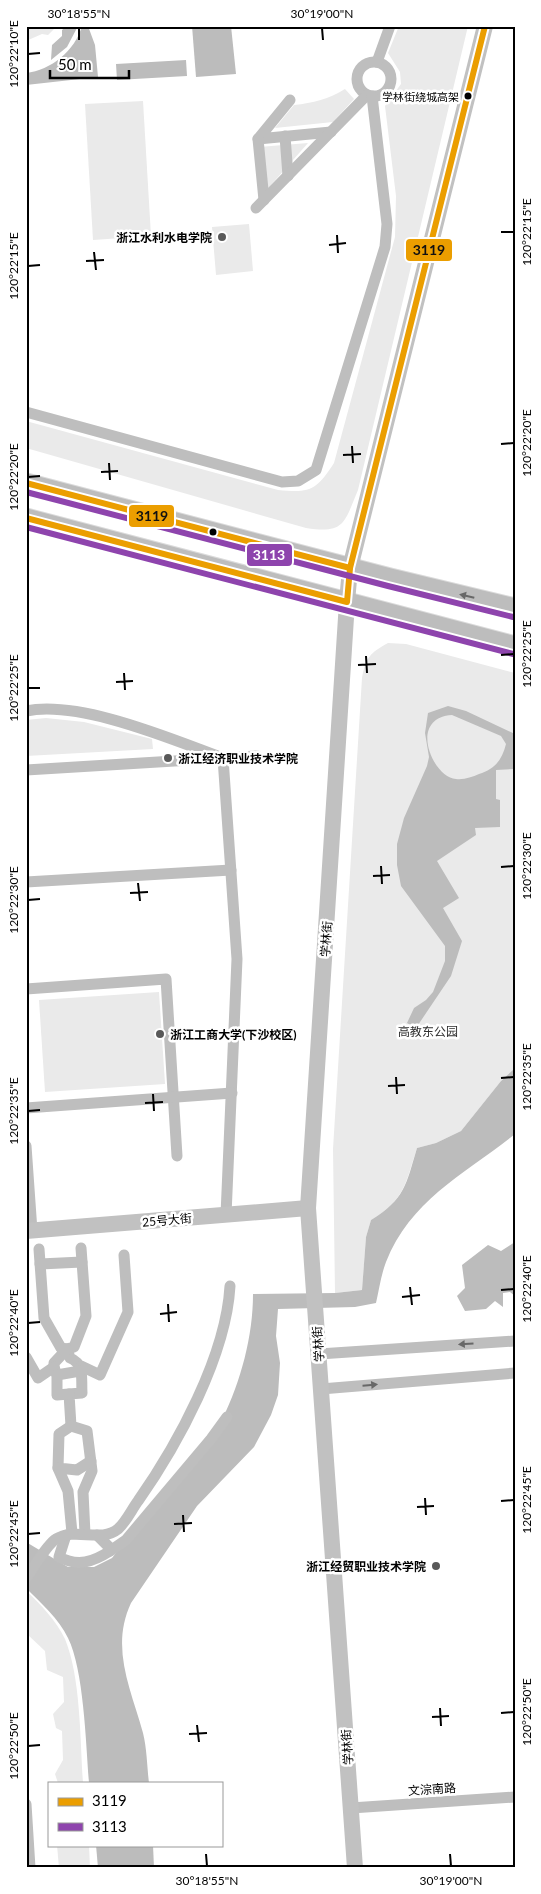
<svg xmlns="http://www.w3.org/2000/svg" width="541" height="1894" font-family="Lato,'Noto Sans SC',sans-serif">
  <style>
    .green { fill: #eaeaea }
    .water { fill: #bcbcbc; fill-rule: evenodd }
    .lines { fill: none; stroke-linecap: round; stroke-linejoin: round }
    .primary-casing { stroke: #dbdbdb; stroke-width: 21 }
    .street { stroke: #bebebe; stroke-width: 11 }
    .secondary { stroke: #c1c1c1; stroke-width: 16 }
    .primary { stroke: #bdbdbd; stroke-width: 19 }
    .bus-1-casing { stroke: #fff; stroke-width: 10 }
    .bus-2-casing { stroke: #fff; stroke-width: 10 }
    .bus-1 { stroke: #eb9e00; stroke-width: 6 }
    .bus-2 { stroke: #8e44ad; stroke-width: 6 }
    .oneway { fill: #686868 }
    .ticks { fill: none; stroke: #000; stroke-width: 2 }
    .bus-dot { fill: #000; stroke: #fff; stroke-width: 2 }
    .poi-dot { fill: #595959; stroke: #fff; stroke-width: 2 }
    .labels { text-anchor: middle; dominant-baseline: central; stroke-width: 5; stroke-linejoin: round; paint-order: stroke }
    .bus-label { font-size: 11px; fill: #000; stroke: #fff; text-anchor: end }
    .poi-label { font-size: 12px; font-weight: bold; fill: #000; stroke: #fff; text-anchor: end }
    .street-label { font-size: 12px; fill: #000; stroke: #fff }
    .park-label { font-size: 12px; fill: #2f2f2f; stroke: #fff }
    .line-badge { stroke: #fff; stroke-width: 2 }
    .badge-label { font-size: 14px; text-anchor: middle; font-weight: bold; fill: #fff }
    .pale-badge-label { font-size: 14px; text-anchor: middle; font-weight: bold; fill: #111 }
    .neatline { fill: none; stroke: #000; stroke-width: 2 }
    .ticks-label { font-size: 12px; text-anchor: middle; fill: #000 }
  </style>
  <rect width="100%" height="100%" fill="#fff"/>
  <!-- green -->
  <g class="green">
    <polygon points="26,26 54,26 54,29 48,35 42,34 26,41"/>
    <path d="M 399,26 L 468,26 L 358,490 C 344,523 345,534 306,528 L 26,448 L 26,421 L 278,490 C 310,493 316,491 334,463 L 395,237 L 396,196 L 385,106 L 401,84 L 400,72 L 388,53 Z"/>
    <path d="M 345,89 L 354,99 L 333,122 L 275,128 L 294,105 C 313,103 329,99 345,89 Z"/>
    <polygon points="143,101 151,236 93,240 85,104"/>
    <polygon points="308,143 263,194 259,147"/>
    <polygon points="249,224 253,271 216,275 212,227"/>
    <path d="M 388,643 L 406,644 L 515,673 L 515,1068 L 501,1081 L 461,1131 L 436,1143 L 417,1148 C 405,1185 405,1199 371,1220 L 366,1237 L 362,1290 L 335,1293 L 333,1149 L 362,678 C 366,657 370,653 388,643 Z"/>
    <polygon points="46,718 84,722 152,739 153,749 26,756 26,720"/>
    <polygon points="159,992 165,1084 45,1092 39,1000"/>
    <path d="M 26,1591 C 40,1603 57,1622 65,1639 C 81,1678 80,1740 83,1783 L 58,1783 L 55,1774 L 63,1760 L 62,1731 L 56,1728 L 53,1714 L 64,1702 L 63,1677 L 47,1670 L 45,1651 L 26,1633 Z"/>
    <polygon points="57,1845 89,1845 90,1868 59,1868"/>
  </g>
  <!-- water -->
  <g class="water">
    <polygon points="67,26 78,26 67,47 51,60 52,45 62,36 62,30"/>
    <path d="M 82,26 L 88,26 L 95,45 L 98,77 L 26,85 L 26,73 C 51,70 75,51 82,26 Z"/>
    <polygon points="192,26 231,26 236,74 196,77"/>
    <polygon points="186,60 187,76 117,80 116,64"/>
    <path d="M 448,706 L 466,711 L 515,734 L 514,769 L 496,770 L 496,799 L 500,800 L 500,827 L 475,828 L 476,835 L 437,861 L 459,898 L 443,908 L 462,941 L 451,976 L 416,1028 L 407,1023 L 414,1008 L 426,1000 L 433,992 L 445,961 L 445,946 L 401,886 L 397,865 L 397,844 L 404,818 L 427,766 L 429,757 L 425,733 L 428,713 ZM 452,715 L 501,736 L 506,744 C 502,760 495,769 479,774 C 472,777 464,780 456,779 C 433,778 407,718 452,715 Z"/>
    <path d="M 515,1068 L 515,1134 C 465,1174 411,1199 386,1262 C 381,1275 379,1290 376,1303 L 355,1307 L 278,1309 L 276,1336 L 280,1363 L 278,1395 L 271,1415 L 254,1447 L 197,1506 L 131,1603 C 110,1648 131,1689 143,1733 C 147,1749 147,1767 149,1783 L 89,1783 C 86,1746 84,1670 68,1638 C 59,1619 41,1603 26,1588 L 26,1542 L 68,1567 L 94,1567 L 112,1558 L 222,1420 C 241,1381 253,1336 253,1294 L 335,1293 L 362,1290 L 366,1237 L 371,1220 C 405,1199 406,1185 417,1148 L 436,1143 L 461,1131 L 501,1081 Z"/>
    <polygon points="515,1242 515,1296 510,1292 503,1293 503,1307 495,1301 486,1309 465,1311 457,1296 465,1288 462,1265 488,1245 501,1251"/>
    <polygon points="96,1845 153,1845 154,1868 98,1868"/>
  </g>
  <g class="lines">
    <defs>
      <g id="primary">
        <polyline points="26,483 390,578 515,608"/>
        <polyline points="26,518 515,646"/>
      </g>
    </defs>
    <!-- primary casing -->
    <use href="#primary" class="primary-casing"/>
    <!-- street -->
    <g class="street">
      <circle cx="374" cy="79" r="17"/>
      <polyline points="377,62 390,26"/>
      <polyline points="290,100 258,139 331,132"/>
      <polyline points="285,136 288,176"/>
      <polyline points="258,139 264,200"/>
      <polyline points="256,208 367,95"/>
      <polyline points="26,412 282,482 298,481 316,470 385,247 387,224 372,96"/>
      <path d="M 26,711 C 80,700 171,739 223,758 L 237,959 L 226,1215"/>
      <polyline points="26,770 257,756"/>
      <polyline points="26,882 231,870"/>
      <polyline points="26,989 166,979 177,1156"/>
      <polyline points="26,1108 232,1093"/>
      <polyline points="26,1146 32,1231"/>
      <path d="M 81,1248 L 86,1316 L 74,1347 L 67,1349 L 70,1358 C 85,1364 81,1379 82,1393 L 69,1394 L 71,1426 L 87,1431 L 92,1471 L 83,1492 L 85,1534"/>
      <polyline points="39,1249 44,1318 61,1348 67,1349 54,1363 54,1367"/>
      <polyline points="40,1264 82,1262"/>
      <polyline points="319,1354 515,1341"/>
      <polyline points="26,1357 38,1378 54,1367 56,1373"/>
      <polyline points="81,1366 100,1375 128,1312 124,1255"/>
      <polyline points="321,1389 515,1373"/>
      <polyline points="69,1394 57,1395 57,1375 80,1371"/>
      <polyline points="71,1426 59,1434 58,1468 77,1470 91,1461"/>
      <polyline points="58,1468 68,1491 72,1533"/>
      <path d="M 66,1535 L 59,1557 C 78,1567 93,1562 110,1551 L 109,1547 L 97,1535"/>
      <polyline points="110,1551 126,1540 211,1439 227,1417"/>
      <path d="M 26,1578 C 33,1569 47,1544 56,1539 C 75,1527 101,1543 118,1529 C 126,1522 132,1509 138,1501 C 178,1444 226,1356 230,1286"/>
      <polyline points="26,1804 30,1868"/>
      <polyline points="351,1808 515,1797"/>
    </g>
    <!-- secondary -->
    <g class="secondary">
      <polyline points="26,1231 308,1208"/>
      <polyline points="355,1868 308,1208 347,602 350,568 485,26"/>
    </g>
    <!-- primary -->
    <use href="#primary" class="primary"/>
    <defs>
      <g id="bus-1">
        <polyline points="26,483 350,568"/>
        <polyline points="26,518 347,602 350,568 485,26"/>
      </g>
      <g id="bus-2">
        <polyline points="26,492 388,586 513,617"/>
        <polyline points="26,527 513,654"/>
      </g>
    </defs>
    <!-- bus-1 casing -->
    <use href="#bus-1" class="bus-1-casing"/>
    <!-- bus-2 casing -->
    <use href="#bus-2" class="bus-2-casing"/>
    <!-- bus-1 -->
    <use href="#bus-1" class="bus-1"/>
    <!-- bus-2 -->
    <use href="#bus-2" class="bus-2"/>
  </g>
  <!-- one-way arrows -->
  <defs><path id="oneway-solid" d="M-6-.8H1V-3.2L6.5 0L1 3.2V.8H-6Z" transform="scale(1.25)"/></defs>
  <g class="oneway">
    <use href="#oneway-solid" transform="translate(467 596) rotate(-167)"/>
    <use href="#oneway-solid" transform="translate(466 1344) rotate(176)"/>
    <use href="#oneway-solid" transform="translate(370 1385) rotate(-5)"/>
  </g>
  <!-- ticks -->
  <path class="ticks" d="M 79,28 L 79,40M 322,28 L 323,40M 28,54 L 40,53M 501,232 L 514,232M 337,235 L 338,253M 329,245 L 346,243M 94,252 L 96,270M 86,261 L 104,260M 28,266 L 40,265M 501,444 L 514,443M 352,446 L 353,463M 343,455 L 361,454M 109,463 L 110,480M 101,472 L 118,471M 28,477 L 40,476M 501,655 L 514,654M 366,656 L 367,673M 358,665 L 376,664M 124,673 L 125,690M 116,682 L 133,681M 28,688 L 40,688M 381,866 L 382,884M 501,867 L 514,866M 373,876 L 390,875M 138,883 L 140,901M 130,893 L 148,892M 28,900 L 40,899M 396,1077 L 397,1094M 501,1078 L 514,1077M 388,1086 L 405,1085M 153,1094 L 154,1111M 145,1103 L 163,1102M 28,1111 L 40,1110M 410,1287 L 412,1305M 501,1290 L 514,1289M 402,1297 L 420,1295M 168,1304 L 169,1322M 160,1314 L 177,1312M 28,1323 L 40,1322M 425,1498 L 426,1515M 501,1501 L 514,1500M 417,1507 L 434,1506M 183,1515 L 184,1532M 174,1524 L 192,1523M 28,1534 L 40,1533M 440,1708 L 441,1726M 501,1713 L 514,1712M 432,1717 L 449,1716M 197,1725 L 199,1742M 189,1734 L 207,1733M 28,1746 L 40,1745M 206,1854 L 207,1866M 450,1854 L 451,1866"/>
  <!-- markers -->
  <g class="bus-dot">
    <circle cx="468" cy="96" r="4.5"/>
    <circle cx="213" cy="532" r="4.5"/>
  </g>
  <g class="poi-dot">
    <circle cx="222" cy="237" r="5"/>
    <circle cx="168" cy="758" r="5"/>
    <circle cx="160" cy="1034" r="5"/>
    <circle cx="436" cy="1566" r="5"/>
  </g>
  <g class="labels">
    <!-- bus labels -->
    <g class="bus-label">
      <text x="459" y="96">学林街绕城高架</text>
    </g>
    <!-- poi labels -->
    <g class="poi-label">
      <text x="212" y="237">浙江水利水电学院</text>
      <text x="178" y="758" text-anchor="start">浙江经济职业技术学院</text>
      <text x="170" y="1034" text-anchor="start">浙江工商大学(下沙校区)</text>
      <text x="426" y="1566">浙江经贸职业技术学院</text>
    </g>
    <!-- street labels -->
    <g class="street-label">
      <text transform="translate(326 939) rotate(-86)">学林街</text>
      <text transform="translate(167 1220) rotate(-5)">25号大街</text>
      <text transform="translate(318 1344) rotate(-94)">学林街</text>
      <text transform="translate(347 1747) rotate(-94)">学林街</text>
      <text transform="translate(432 1789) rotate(-4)">文淙南路</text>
    </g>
    <!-- park labels -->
    <g class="park-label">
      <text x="428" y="1031">高教东公园</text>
    </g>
  </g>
  <g class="line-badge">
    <rect x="405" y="238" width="48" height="24" rx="5" fill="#eb9e00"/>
    <rect x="128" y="504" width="47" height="24" rx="5" fill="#eb9e00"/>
    <rect x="246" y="543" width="47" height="24" rx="5" fill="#8e44ad"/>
  </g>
  <g class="badge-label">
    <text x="269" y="560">3113</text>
  </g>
  <g class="pale-badge-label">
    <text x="429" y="255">3119</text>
    <text x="152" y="521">3119</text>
  </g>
  <!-- border -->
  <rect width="541" height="1894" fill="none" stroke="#ffffff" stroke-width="55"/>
  <!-- legend -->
  <rect x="48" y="1782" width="175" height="65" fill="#ffffff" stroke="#999999"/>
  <rect x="58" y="1798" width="25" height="8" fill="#eb9e00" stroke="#999999"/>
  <text x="92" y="1806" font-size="15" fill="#000000">3119</text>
  <rect x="58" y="1823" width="25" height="8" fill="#8e44ad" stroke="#999999"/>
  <text x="92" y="1832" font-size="15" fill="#000000">3113</text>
  <!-- scale -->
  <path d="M50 70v8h79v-8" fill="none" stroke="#000000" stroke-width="2.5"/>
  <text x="58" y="70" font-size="15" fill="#000000" stroke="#ffffff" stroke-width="4" paint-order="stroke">50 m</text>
  <rect x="28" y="28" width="486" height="1838" class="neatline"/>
  <g class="ticks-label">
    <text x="79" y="18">30°18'55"N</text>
    <text x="322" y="18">30°19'00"N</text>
    <text transform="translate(14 54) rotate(-90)" y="4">120°22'10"E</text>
    <text transform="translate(527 232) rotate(-90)" y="4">120°22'15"E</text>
    <text transform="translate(14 266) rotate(-90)" y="4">120°22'15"E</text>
    <text transform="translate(527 443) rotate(-90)" y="4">120°22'20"E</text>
    <text transform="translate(14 477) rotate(-90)" y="4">120°22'20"E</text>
    <text transform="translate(527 654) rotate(-90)" y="4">120°22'25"E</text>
    <text transform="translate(14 688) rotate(-90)" y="4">120°22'25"E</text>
    <text transform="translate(527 866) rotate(-90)" y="4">120°22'30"E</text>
    <text transform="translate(14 900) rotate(-90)" y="4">120°22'30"E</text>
    <text transform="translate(527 1077) rotate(-90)" y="4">120°22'35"E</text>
    <text transform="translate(14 1111) rotate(-90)" y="4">120°22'35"E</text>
    <text transform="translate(527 1289) rotate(-90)" y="4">120°22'40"E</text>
    <text transform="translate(14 1323) rotate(-90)" y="4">120°22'40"E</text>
    <text transform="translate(527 1500) rotate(-90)" y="4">120°22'45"E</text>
    <text transform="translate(14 1534) rotate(-90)" y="4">120°22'45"E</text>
    <text transform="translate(527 1712) rotate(-90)" y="4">120°22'50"E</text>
    <text transform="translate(14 1746) rotate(-90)" y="4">120°22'50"E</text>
    <text x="207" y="1885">30°18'55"N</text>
    <text x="451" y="1885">30°19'00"N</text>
  </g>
</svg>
